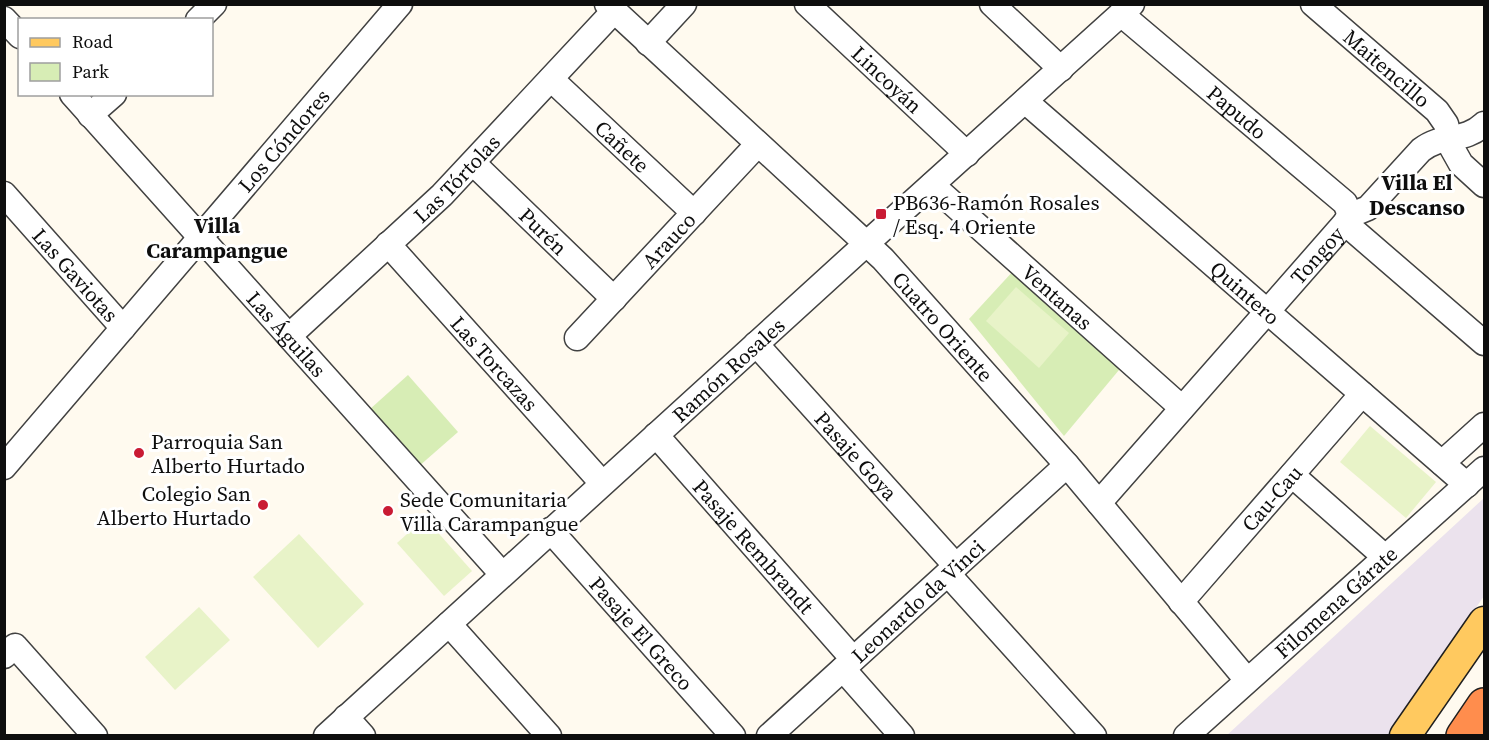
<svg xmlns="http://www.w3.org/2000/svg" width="1489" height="740" font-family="'Source Serif 4',serif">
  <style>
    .industrial { fill: #ebe2ed }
    .green { fill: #d7edb5 }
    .pitch { fill: #e8f3c8 }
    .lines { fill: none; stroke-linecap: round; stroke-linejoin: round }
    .minor-casing { stroke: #414141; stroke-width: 27 }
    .major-casing { stroke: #1f1f1f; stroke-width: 33 }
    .highway-casing { stroke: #1f1f1f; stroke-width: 36 }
    .minor { stroke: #fff; stroke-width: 24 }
    .major { stroke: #ffc95f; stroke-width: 30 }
    .highway { stroke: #ff8d4d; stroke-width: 33 }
    .poi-dot { fill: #c91b34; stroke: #fff; stroke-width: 2 }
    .labels { text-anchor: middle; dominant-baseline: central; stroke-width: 6; stroke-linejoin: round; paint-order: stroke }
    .street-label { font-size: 21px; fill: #0e0e0e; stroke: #fff }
    .poi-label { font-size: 21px; fill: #0e0e0e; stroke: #fff; text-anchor: start }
    .neighbourhood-label { font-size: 22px; font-weight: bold; fill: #0e0e0e; stroke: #fff }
  </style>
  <rect width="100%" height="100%" fill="#fffaef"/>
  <!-- industrial -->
  <polygon class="industrial" points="1484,498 1484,596 1388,735 1226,736"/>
  <!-- green -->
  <g class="green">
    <polygon points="1015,269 1124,364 1064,436 969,319"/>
    <polygon points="408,375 458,432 418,467 369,410"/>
  </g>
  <!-- pitch -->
  <g class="pitch">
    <polygon points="1016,287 1069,333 1039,368 986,321"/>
    <polygon points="1370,426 1436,482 1406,518 1340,462"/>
    <polygon points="425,518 472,571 444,596 397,543"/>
    <polygon points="299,534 364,604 318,648 253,577"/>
    <polygon points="199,607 230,640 175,690 145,657"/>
  </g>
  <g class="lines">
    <defs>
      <g id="minor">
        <path id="s1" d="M 607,4 L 883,259 L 1067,465 L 1247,680"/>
        <path id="s2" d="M 807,4 L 967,154"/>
        <polyline points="992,4 1061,69"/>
        <path id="s3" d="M 1313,4 L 1437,111 L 1446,124 L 1452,148 L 1461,164 L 1484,185"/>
        <path id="s4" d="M 1121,14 L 1345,203 L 1349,212"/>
        <polyline points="4,19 20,36"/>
        <polyline points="198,20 214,4"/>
        <polyline points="648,43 684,4"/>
        <path id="s5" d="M 551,79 L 694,213"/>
        <path id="s6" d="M 72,94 L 502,574"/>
        <path id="s7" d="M 1025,101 L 1467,485"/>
        <polyline points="90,115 114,94"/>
        <path id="s8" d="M 473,163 L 614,299"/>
        <path id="s9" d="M 932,185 L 1182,408"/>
        <path id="s10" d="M 4,194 L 123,328"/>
        <path d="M 1349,212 L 1356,213 L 1368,208 L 1421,150 C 1443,133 1464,143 1484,124"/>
        <polyline points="1345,223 1484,343"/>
        <path id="s11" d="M 388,244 L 602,483"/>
        <path id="s12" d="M 289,336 L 442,195 L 614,11"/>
        <path id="s13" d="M 577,338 L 758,144"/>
        <path id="s14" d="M 756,344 L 956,566"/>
        <path id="s15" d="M 656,435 L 853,659"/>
        <polyline points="1442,463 1484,425"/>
        <path id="s16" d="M 4,467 L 400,4"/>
        <polyline points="1292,475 1385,557"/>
        <path id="s17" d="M 1099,503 L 1345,223 L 1348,218 L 1349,212"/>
        <path id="s18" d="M 550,530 L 733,736"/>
        <polyline points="948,574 1094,736"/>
        <path id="s19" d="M 1181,602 L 1362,394"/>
        <polyline points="449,624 549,736"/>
        <polyline points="4,656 15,646 95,736"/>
        <polyline points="843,669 902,736"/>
        <polyline points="346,717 363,736"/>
        <path id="s20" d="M 326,736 L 866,244 L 1132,4"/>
        <path id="s21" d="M 769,736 L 1067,465"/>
        <path id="s22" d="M 1186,736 L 1484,469"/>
      </g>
      <polyline id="major" points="1405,736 1484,622"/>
      <polyline id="highway" points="1463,736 1484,705"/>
    </defs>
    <!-- minor casing -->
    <use href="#minor" class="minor-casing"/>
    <!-- major casing -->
    <use href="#major" class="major-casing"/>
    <!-- highway casing -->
    <use href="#highway" class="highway-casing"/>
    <!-- minor -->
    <use href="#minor" class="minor"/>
    <!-- major -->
    <use href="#major" class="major"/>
    <!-- highway -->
    <use href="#highway" class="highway"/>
  </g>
  <!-- markers -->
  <g class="poi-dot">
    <rect x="875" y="208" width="12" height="12" rx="3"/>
    <circle cx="139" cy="453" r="6"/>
    <circle cx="263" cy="505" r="6"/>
    <circle cx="388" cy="511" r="6"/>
  </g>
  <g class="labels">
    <!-- street labels -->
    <g class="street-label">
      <text stroke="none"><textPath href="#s3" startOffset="98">Maitencillo</textPath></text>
      <text stroke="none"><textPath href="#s2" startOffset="110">Lincoyán</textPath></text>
      <text stroke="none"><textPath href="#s4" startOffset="152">Papudo</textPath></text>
      <text stroke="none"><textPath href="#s16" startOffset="430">Los Cóndores</textPath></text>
      <text stroke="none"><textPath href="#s5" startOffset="98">Cañete</textPath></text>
      <text stroke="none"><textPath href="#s12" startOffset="230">Las Tórtolas</textPath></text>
      <text stroke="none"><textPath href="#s8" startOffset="98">Purén</textPath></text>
      <text stroke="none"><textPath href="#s13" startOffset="134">Arauco</textPath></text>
      <text stroke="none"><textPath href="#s17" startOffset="330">Tongoy</textPath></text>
      <text stroke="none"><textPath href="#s10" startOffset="108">Las Gaviotas</textPath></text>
      <text stroke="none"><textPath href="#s7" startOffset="292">Quintero</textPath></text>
      <text stroke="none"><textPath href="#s9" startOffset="168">Ventanas</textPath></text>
      <text stroke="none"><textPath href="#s1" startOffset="466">Cuatro Oriente</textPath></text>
      <text stroke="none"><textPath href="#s6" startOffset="322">Las Águilas</textPath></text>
      <text stroke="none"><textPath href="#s11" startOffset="160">Las Torcazas</textPath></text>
      <text stroke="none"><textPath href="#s20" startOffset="544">Ramón Rosales</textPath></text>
      <text stroke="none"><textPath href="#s14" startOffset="150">Pasaje Goya</textPath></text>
      <text stroke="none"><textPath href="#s19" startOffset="138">Cau-Cau</textPath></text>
      <text stroke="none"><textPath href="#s15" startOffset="148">Pasaje Rembrandt</textPath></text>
      <text stroke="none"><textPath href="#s21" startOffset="201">Leonardo da Vinci</textPath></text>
      <text stroke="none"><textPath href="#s22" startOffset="201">Filomena Gárate</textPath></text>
      <text stroke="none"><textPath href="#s18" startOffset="138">Pasaje El Greco</textPath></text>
    </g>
    <!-- poi labels -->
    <g class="poi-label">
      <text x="893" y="202">PB636-Ramón Rosales<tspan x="893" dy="24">/ Esq. 4 Oriente</tspan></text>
      <text x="151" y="441">Parroquia San<tspan x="151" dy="24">Alberto Hurtado</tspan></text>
      <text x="251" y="493" text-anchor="end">Colegio San<tspan x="251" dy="24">Alberto Hurtado</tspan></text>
      <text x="400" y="499">Sede Comunitaria<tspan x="400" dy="24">Villa Carampangue</tspan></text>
    </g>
    <!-- neighbourhood labels -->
    <g class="neighbourhood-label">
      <text x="1417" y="182">Villa El<tspan x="1417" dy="25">Descanso</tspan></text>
      <text x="217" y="225">Villa<tspan x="217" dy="25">Carampangue</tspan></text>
    </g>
  </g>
  <!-- border -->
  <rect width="1489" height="740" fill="none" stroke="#0e0e0e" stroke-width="12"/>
  <!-- legend -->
  <rect x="18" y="18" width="195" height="78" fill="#ffffff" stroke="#9f9f9f" stroke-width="1.5"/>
  <rect x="30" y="38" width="30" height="9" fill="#ffc95f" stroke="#9f9f9f" stroke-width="1.5"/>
  <text x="72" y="48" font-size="18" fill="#0e0e0e">Road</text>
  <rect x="30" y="63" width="30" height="18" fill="#d7edb5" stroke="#9f9f9f" stroke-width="1.5"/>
  <text x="72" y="78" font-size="18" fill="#0e0e0e">Park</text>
</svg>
